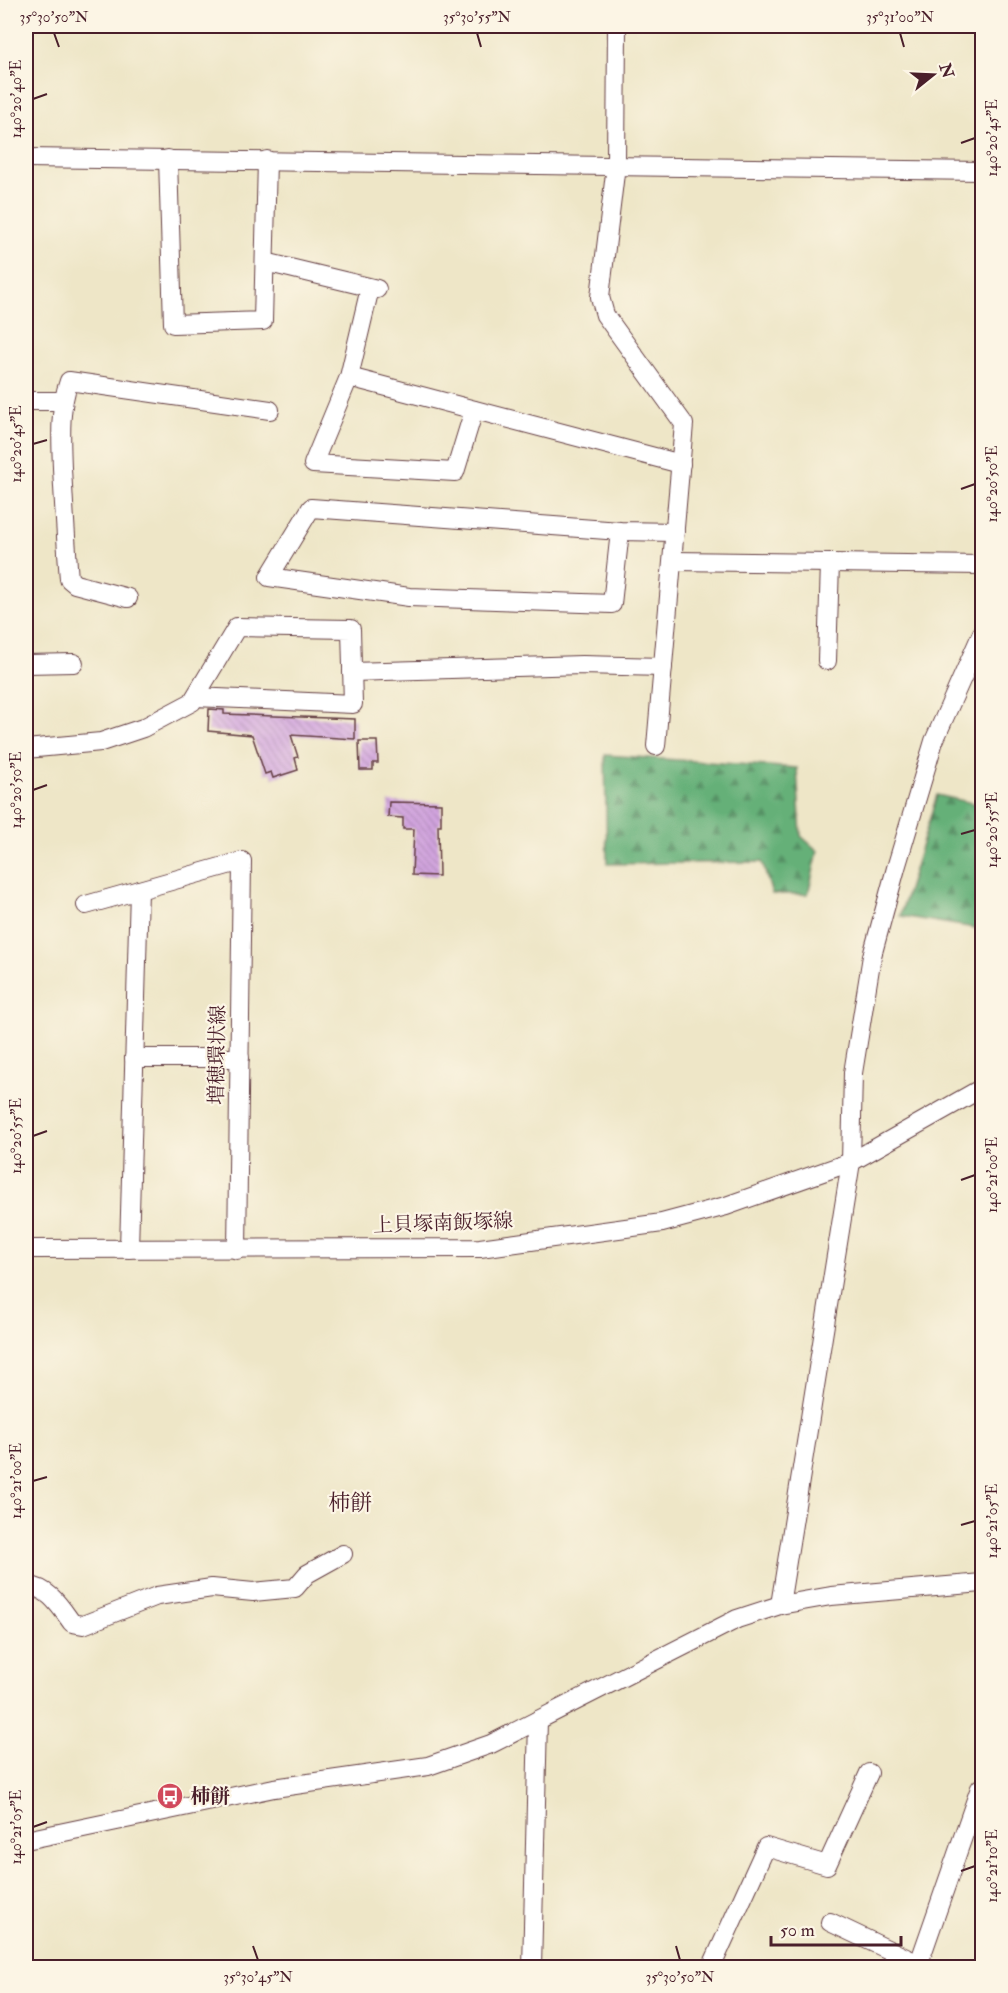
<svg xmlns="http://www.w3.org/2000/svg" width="1008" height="1993" font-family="'IM FELL Double Pica','Noto Serif JP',serif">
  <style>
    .forest { fill: url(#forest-firs); stroke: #586852; stroke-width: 1.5 }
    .building { fill: url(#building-back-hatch) }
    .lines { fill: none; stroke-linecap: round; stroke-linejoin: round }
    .minor-casing { stroke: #633d42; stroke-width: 20 }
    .minor { stroke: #fff; stroke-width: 18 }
    .ticks { fill: none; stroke: #4a1f2b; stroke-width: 2 }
    .labels { text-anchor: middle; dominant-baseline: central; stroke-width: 4.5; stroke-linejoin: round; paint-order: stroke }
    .street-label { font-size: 20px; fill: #4a1f2b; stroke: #fcf5e5 }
    .poi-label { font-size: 20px; font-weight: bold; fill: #4a1f2b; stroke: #fcf5e5; text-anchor: start }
    .quarter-label { font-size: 22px; fill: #4a1f2b; stroke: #fcf5e5 }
    .neatline { fill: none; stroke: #4a1f2b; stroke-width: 2 }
    .ticks-label { font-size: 15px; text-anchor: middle; fill: #4a1f2b }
  </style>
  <defs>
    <pattern id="forest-firs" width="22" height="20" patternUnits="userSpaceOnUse" patternTransform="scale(1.5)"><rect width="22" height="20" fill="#65b078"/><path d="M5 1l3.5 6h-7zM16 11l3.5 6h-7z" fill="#558f63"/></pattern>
    <pattern id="building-back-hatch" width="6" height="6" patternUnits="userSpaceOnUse" patternTransform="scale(1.5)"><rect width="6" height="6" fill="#d2a4df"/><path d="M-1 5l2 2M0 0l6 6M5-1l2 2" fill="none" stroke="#ac85b5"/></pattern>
  </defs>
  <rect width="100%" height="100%" fill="#fcf5e5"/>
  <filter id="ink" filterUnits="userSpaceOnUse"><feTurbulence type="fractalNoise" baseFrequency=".0167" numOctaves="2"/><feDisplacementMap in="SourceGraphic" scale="12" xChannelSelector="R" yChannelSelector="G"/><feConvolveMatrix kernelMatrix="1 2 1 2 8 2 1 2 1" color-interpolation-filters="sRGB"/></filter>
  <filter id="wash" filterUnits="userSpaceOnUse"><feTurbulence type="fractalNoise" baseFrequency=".008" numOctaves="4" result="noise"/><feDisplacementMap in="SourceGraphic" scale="24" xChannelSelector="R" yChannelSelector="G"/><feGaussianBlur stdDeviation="1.35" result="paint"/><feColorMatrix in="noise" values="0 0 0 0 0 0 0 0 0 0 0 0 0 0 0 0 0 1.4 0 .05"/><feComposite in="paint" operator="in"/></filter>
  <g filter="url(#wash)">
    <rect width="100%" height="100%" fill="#eee6c7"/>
    <!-- forest -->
    <g class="forest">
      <polygon points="605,755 797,768 801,836 818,851 808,894 772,894 762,862 607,864"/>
      <polygon points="937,795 982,805 982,929 900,916"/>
    </g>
    <g id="blocks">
      <!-- building -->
      <g class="building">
        <polygon points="209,709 224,710 224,714 355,719 355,739 291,735 298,757 295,758 298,770 273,778 271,772 265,774 252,735 208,731"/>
        <polygon points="359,741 377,741 378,763 373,763 373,770 360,770"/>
        <polygon points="389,802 441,803 441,825 438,825 439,876 412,875 414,829 403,829 403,818 388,817"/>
      </g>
    </g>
  </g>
  <g filter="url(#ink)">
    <use href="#blocks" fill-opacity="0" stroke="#633d42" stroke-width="1.5"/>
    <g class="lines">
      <defs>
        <g id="minor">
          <polyline points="617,26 616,165 600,297 605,315 684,424 656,746"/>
          <polyline points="26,158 982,171"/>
          <polyline points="168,159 173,324 263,321 267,160"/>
          <polyline points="265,262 377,289"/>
          <polyline points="370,288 349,377 313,464 455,472 474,410"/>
          <polyline points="349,377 681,464"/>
          <polyline points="26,401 62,401"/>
          <polyline points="620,531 612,604 409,597 269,577 311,508 620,531 675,532"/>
          <polyline points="673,561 982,565"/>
          <path d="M 128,598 L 75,584 L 69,579 C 66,542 64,505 62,468 C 61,438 59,409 69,381 L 270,410"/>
          <polyline points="827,661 830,563"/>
          <polyline points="26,664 74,663"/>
          <polyline points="352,672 582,665 663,667"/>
          <polyline points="26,749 101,742 143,728 192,702 237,627 351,629 353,704 195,697"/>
          <polyline points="86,905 242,861 237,1250"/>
          <polyline points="134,1058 240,1058"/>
          <polyline points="26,1249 480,1248 662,1223 726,1206 851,1162 982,1088"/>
          <polyline points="129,1249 139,890"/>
          <path d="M 26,1585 C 49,1588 59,1605 72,1623 L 83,1625 L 157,1596 L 212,1588 L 253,1592 L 295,1588 L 307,1574 L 343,1554"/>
          <polyline points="780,1605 851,1162 853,1073 872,956 896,868 934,741 982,633"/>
          <polyline points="26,1840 274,1788 428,1766 491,1744 737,1619 780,1605 831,1596 982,1583"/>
          <polyline points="830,1922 927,1968"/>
          <polyline points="919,1963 980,1788 982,1789"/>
          <polyline points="532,1968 538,1720"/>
          <polyline points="711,1968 766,1847 827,1865 869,1773"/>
        </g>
      </defs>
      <!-- minor casing -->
      <use href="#minor" class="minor-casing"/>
      <!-- minor -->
      <use href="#minor" class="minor"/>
    </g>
  </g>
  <!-- ticks -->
  <path class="ticks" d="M 54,33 L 59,47M 477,33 L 481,47M 900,33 L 904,47M 33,99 L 47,94M 961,143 L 975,138M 33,444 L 47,440M 961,489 L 975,484M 33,790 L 47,785M 961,834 L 975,830M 33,1136 L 47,1131M 961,1180 L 975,1175M 33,1481 L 47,1477M 961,1525 L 975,1521M 33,1827 L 47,1822M 961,1871 L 975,1866M 253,1946 L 258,1960M 676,1946 L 680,1960"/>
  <!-- icons -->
  <defs>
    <symbol id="bus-disc" viewBox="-11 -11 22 22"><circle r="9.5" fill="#d1495b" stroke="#fcf5e5"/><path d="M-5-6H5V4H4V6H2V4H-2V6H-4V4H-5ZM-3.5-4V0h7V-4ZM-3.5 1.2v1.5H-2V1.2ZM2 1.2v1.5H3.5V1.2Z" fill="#fff"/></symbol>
  </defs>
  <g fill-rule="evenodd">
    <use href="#bus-disc" x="155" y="1781" width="30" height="30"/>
  </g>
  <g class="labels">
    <!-- street labels -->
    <g class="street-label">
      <text transform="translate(217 1055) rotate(-89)">増穂環状線</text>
      <text transform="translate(443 1223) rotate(-2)">上貝塚南飯塚線</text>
    </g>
    <!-- poi labels -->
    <g class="poi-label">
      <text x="190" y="1796">柿餅</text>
    </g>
    <!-- quarter labels -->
    <g class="quarter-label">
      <text x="350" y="1503">柿餅</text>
    </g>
  </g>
  <!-- margin -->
  <rect width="1008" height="1993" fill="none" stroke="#fcf5e5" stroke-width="66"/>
  <!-- north arrow -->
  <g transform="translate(933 75) rotate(72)" stroke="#fcf5e5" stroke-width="4.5" paint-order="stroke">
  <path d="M0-4.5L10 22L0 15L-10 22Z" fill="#4a1f2b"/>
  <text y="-9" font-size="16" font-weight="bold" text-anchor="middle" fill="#4a1f2b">N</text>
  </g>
  <!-- scale -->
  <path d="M771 1936v9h130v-9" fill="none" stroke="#4a1f2b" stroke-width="3"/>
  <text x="780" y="1936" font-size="18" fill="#4a1f2b" stroke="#fcf5e5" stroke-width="4.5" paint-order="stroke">50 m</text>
  <rect x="33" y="33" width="942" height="1927" class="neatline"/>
  <g class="ticks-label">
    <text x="54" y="22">35°30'50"N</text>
    <text x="477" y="22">35°30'55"N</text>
    <text x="900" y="22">35°31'00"N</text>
    <text transform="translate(16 99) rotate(-90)" y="5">140°20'40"E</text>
    <text transform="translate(992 138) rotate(-90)" y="5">140°20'45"E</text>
    <text transform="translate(16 444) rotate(-90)" y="5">140°20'45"E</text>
    <text transform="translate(992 484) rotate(-90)" y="5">140°20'50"E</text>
    <text transform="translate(16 790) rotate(-90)" y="5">140°20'50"E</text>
    <text transform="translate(992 830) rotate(-90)" y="5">140°20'55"E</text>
    <text transform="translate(16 1136) rotate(-90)" y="5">140°20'55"E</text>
    <text transform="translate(992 1175) rotate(-90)" y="5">140°21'00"E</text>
    <text transform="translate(16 1481) rotate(-90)" y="5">140°21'00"E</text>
    <text transform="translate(992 1521) rotate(-90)" y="5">140°21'05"E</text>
    <text transform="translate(16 1827) rotate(-90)" y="5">140°21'05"E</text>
    <text transform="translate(992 1866) rotate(-90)" y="5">140°21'10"E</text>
    <text x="258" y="1982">35°30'45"N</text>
    <text x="680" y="1982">35°30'50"N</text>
  </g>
</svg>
